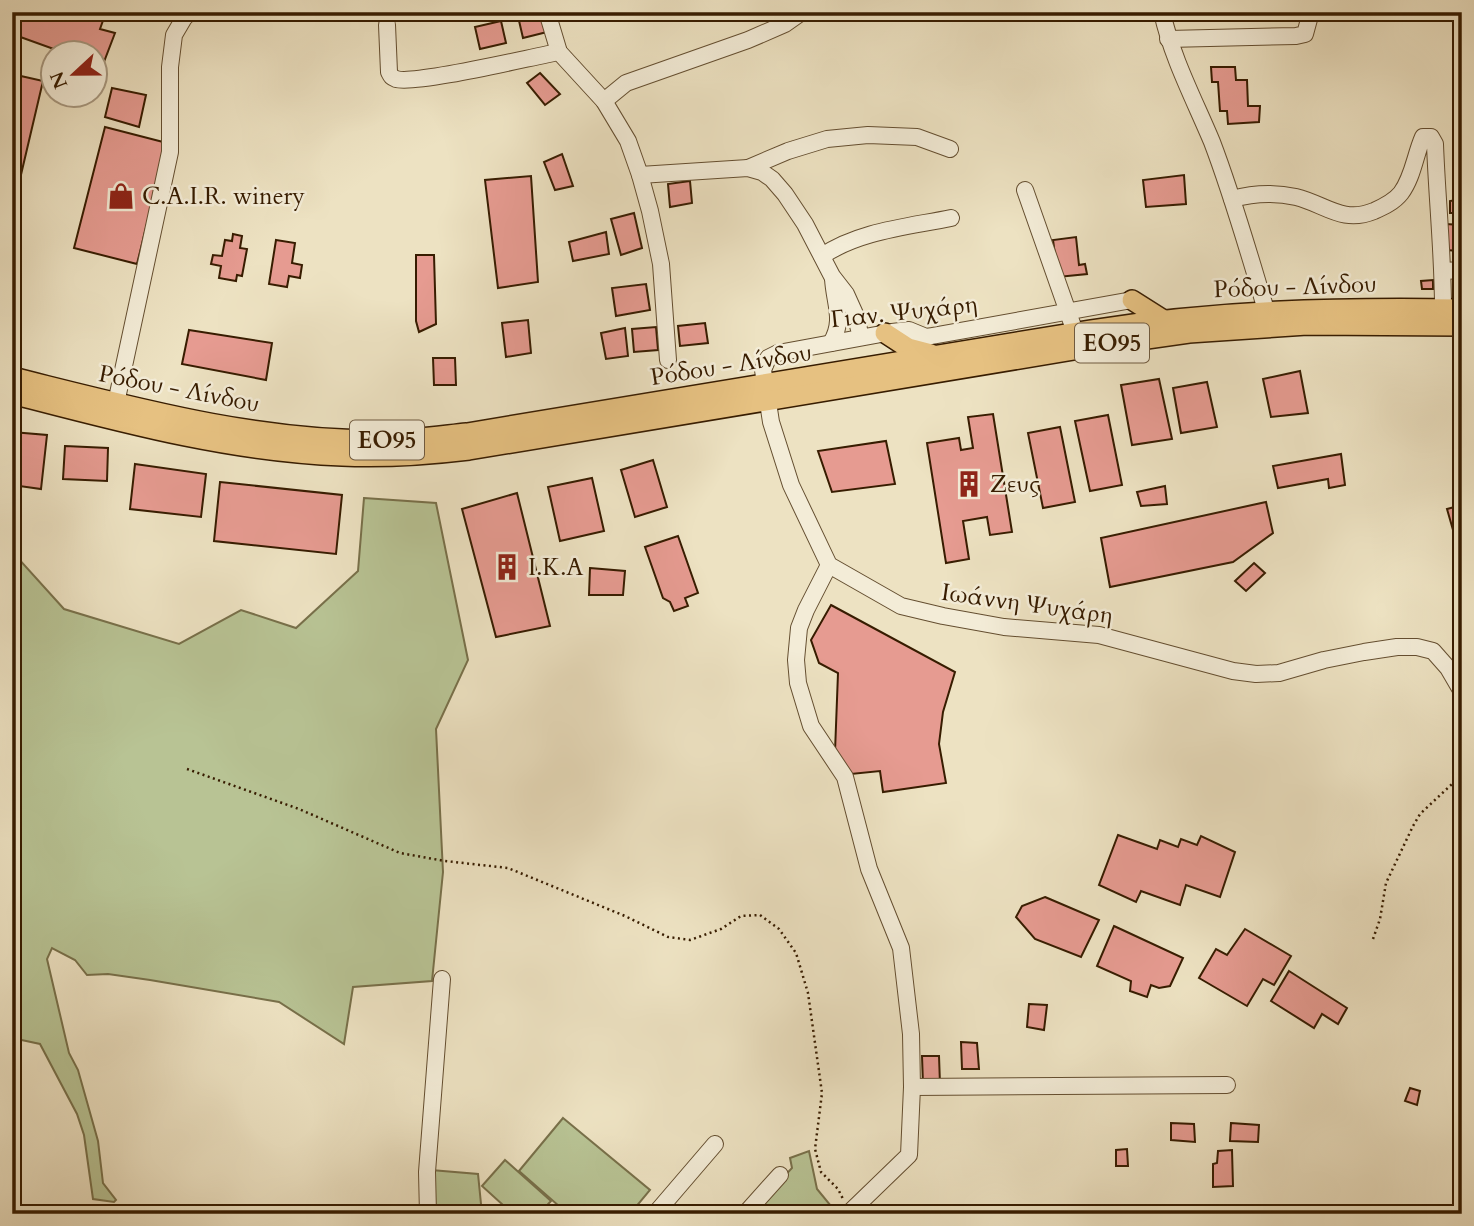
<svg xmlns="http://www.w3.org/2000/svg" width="1474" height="1226" font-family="Cardo,serif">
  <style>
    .green { fill: #b8c394; stroke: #78704a; stroke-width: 2 }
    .building { fill: #e69b91; stroke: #371c00; stroke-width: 2 }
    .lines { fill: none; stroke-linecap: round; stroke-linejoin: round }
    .minor-casing { stroke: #644e30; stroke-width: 18 }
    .major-casing { stroke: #371c00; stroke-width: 22 }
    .path { stroke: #371c00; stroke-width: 2.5; stroke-dasharray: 2 3.5; stroke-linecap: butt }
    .minor { stroke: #f3ecd7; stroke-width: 16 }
    .major { stroke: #e6c181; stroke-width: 19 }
    .labels { text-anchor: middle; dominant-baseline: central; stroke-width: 5; stroke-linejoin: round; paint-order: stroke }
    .shield { fill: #f3ecd7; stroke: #6f5a40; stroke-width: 2 }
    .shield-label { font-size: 23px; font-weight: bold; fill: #371c00 }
    .poi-label { font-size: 24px; fill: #371c00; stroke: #f3ecd7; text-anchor: start }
    .street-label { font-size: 24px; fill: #371c00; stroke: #f3ecd7 }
  </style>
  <rect width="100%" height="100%" fill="#ede2c2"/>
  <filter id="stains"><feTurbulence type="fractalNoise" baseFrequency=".00286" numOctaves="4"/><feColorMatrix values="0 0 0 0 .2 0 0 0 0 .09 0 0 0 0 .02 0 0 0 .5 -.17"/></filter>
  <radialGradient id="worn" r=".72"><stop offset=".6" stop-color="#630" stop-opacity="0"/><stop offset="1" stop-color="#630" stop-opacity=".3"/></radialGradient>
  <!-- green -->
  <g class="green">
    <polygon points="364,498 436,503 468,660 436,729 443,872 432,981 353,987 344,1044 279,1002 150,980 108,974 87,975 75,960 52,948 47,959 69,1053 78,1070 98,1141 103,1183 116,1200 114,1202 93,1199 84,1135 77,1114 40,1044 12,1038 12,556 18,558 64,609 179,644 241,610 296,628 358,571"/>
    <polygon points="563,1118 650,1190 630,1214 568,1214 519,1171"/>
    <polygon points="809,1151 817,1189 831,1206 825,1214 750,1214 792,1168 790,1158"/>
    <polygon points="505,1160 551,1201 539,1214 513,1214 482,1186"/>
    <polygon points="431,1170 478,1174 482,1214 432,1214"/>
  </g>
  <!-- building -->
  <g class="building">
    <polygon points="12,12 106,12 100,29 115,33 102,67 94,65 94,52 62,52 12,34"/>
    <polygon points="517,12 541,12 547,32 523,38"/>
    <polygon points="501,21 506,43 480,49 475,27"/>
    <polygon points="1211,67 1235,67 1236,80 1247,80 1248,106 1260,106 1259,122 1228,124 1227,111 1220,111 1218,82 1212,82"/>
    <polygon points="540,73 560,94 545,105 527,83"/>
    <polygon points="12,74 43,81 12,213"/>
    <polygon points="112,88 146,95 139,127 105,117"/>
    <polygon points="105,127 167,143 137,264 74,248"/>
    <polygon points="562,154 573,186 555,190 544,162"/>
    <polygon points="1184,175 1186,204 1146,207 1143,180"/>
    <polygon points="531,176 538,282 498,288 485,180"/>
    <polygon points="690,181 692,203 670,207 668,184"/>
    <polygon points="1462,199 1462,213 1450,213 1450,201"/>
    <polygon points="634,213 642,248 621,255 611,219"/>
    <polygon points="1445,224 1462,225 1462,251 1444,250"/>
    <polygon points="606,232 609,254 573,261 569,242"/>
    <polygon points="233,234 242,236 240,248 247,249 242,276 237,275 236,281 219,278 221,266 211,264 213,255 222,256 225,240 232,241"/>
    <polygon points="1076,237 1079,265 1085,264 1087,274 1058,277 1053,240"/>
    <polygon points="276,240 295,243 292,263 302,265 300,278 289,276 287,287 269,284"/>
    <polygon points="416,255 434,255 436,324 419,332 416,321"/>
    <polygon points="1433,280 1433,289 1422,289 1421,281"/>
    <polygon points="646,284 650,310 616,316 612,288"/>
    <polygon points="528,320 531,353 506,357 502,323"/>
    <polygon points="705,323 708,343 680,346 678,326"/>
    <polygon points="656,327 658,350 634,352 632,329"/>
    <polygon points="625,328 628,356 606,359 601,333"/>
    <polygon points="189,330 272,343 266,380 182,364"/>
    <polygon points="433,358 455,358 456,385 434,385"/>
    <polygon points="1300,371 1308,413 1271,417 1263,379"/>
    <polygon points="1159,379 1172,439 1132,445 1121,385"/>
    <polygon points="1207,382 1217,427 1181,433 1173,388"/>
    <polygon points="993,414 1012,532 990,535 987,517 963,521 969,559 946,563 927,443 959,438 961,450 973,448 968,417"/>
    <polygon points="1108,415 1122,485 1090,491 1075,421"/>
    <polygon points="1060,427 1075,502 1043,508 1028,433"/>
    <polygon points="12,432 47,435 41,489 12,485"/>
    <polygon points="886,441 895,484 832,492 818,451"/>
    <polygon points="65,446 108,448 107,481 63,479"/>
    <polygon points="1341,454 1345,485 1329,488 1328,479 1278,488 1273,466"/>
    <polygon points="653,460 667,507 635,517 621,470"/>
    <polygon points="135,464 206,474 201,517 130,509"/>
    <polygon points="592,478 604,531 560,541 548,487"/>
    <polygon points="220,482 342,495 336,554 214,541"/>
    <polygon points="1165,486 1167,504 1141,506 1137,492"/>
    <polygon points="517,493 550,626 496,637 462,509"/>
    <polygon points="1266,502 1273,533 1233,562 1110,587 1101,538"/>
    <polygon points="1462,505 1462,527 1453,530 1447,509"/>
    <polygon points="678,536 698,593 685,598 688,606 674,611 670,602 663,598 645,547"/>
    <polygon points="1254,563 1265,573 1246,591 1235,581"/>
    <polygon points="590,568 625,571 623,595 589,595"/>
    <polygon points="831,605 955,672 943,712 939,744 946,783 883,792 880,771 851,774 835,752 838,673 819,663 811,640"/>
    <polygon points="1118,835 1157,849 1160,840 1178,847 1181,839 1197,845 1201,836 1235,852 1220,897 1186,885 1180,905 1141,891 1136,902 1099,885"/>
    <polygon points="1045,897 1099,920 1081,957 1035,939 1016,917 1022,906"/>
    <polygon points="1114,926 1183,958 1170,986 1159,988 1151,985 1147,997 1130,991 1131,981 1097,966"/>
    <polygon points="1245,929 1291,956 1274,985 1263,979 1247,1006 1199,978 1216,949 1227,955"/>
    <polygon points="1289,971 1347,1008 1338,1024 1322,1014 1314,1028 1271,1001"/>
    <polygon points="1029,1004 1047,1005 1044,1030 1027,1027"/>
    <polygon points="961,1042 977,1043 979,1069 962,1069"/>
    <polygon points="922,1056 939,1056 940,1084 923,1084"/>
    <polygon points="1410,1088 1420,1091 1417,1105 1405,1101"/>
    <polygon points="1171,1123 1194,1124 1195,1142 1171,1140"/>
    <polygon points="1231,1123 1259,1125 1258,1142 1230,1141"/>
    <polygon points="1127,1149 1128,1166 1116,1166 1116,1150"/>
    <polygon points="1232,1150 1233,1186 1213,1187 1213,1164 1217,1163 1218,1151"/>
  </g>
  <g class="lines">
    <defs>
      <g id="minor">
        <polyline points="547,12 559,52 604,101 628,141 640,175 650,211 661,264 668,360"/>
        <path d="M 1162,12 C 1172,58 1194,99 1212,142 C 1233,197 1249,254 1266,310"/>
        <path d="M 387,25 L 389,72 C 391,76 391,77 396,79 C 416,85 531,57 559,52"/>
        <polyline points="1168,39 1296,36 1305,34 1311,12"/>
        <polyline points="604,101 626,83 748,40 785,24 802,12"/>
        <polyline points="748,168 788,151 827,139 868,135 917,137 950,149"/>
        <polyline points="640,175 748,168 762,172 772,179 785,194 805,224 832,276 846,294 855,314 861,337"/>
        <polyline points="1025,190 1075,332"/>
        <path d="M 1232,199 C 1254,193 1274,192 1296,197 C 1325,204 1342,224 1374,211 C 1383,207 1394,202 1401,193 C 1413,177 1415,155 1423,137 L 1431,137 L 1435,144 C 1437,199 1443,254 1443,308"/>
        <path d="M 822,256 C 859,231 907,227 951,218"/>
        <polyline points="1443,271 1462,270"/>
        <polyline points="1132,300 932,336 926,337 909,330 892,332 778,353 768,358 763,370 771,422 791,485 829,565 901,606 943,616 1004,627 1099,635 1233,671 1256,674 1279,673 1324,660 1364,652 1397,647 1417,647 1433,651 1448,668 1462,692"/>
        <path d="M 831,343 C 845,320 834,303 833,278"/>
        <polyline points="116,403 170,152 170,67 174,35 184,18 190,12"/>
        <polyline points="829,565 806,610 799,628 796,660 798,683 811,726 845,777 869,869 901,948 911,1034 912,1087 909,1155 848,1214"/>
        <polyline points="912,1087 1227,1085"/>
        <polyline points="428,1214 427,1172 442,979"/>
        <polyline points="655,1214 715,1144"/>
        <polyline points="745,1214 780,1175"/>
      </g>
      <g id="major">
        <polyline points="1132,300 1162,319"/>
        <polyline points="885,333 908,348 931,354"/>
        <path d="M 12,377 C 133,407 255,441 381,440 C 410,440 438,436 467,433 L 1090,330 C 1217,310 1333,307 1462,309"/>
        <path d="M 12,394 C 120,422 229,452 342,456 C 384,458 427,455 469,450 L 1092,347 L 1189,333 L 1307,325 L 1462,326"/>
      </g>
    </defs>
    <!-- minor casing -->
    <use href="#minor" class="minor-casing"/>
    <!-- major casing -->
    <use href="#major" class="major-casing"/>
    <!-- path -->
    <g class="path">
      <polyline points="187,769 299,809 400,853 445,861 508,868 625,916 668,937 690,940 721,929 741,916 760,915 779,929 796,953 808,993 822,1093 815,1149 821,1172 838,1189 844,1201"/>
      <polyline points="1373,939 1380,919 1386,883 1413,826 1420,814 1452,784 1462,764"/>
    </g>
    <!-- minor -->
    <use href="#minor" class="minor"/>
    <!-- major -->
    <use href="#major" class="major"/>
  </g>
  <!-- icons -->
  <defs>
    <symbol id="shop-bare" viewBox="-9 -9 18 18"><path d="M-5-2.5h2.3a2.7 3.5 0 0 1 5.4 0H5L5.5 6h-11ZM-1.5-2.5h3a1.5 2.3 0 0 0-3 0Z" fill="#8f2418" stroke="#f3ecd7" stroke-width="2.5" paint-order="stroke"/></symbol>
    <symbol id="building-bare" viewBox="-9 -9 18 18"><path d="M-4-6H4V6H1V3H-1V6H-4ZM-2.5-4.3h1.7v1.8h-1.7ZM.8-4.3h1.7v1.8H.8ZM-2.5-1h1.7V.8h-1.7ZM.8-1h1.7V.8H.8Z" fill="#8f2418" stroke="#f3ecd7" stroke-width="2.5" paint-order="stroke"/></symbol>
  </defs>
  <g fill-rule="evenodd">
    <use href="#shop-bare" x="102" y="177" width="38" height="38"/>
    <use href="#building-bare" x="950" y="465" width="38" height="38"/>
    <use href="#building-bare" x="488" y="548" width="38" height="38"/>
  </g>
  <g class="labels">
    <!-- shield labels -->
    <g class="shield">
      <rect x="1075" y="323.5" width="74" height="39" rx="5"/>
      <rect x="350" y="420.5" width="74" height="39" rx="5"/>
    </g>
    <g class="shield-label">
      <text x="1112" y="343">ΕΟ95</text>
      <text x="387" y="440">ΕΟ95</text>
    </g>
    <!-- poi labels -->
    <g class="poi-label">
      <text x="142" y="196">C.A.I.R. winery</text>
      <text x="990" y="484">Ζευς</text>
      <text x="528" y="567">Ι.Κ.Α</text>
    </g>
    <!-- street labels -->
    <g class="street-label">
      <text transform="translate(1295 287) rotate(-2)">Ρόδου - Λίνδου</text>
      <text transform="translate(904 312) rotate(-6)">Γιαν. Ψυχάρη</text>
      <text transform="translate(731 365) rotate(-9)">Ρόδου - Λίνδου</text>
      <text transform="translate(179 389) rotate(11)">Ρόδου - Λίνδου</text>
      <text transform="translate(1027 604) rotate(8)">Ιωάννη Ψυχάρη</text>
    </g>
  </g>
  <!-- margin -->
  <rect width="1474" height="1226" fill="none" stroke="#ede2c2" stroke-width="42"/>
  <rect x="14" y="14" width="1446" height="1198" fill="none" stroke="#371c00" stroke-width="3.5"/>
  <rect x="21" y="21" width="1432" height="1184" fill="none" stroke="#371c00" stroke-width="2"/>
  <!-- north arrow -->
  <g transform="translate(74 74) rotate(248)"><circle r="33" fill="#f3ecd7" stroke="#a89981" stroke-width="2"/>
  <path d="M0-5L12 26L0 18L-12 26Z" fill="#8f2418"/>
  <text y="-10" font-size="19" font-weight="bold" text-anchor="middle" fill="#371c00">N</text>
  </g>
  <rect width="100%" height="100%" filter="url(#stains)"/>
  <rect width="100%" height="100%" fill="url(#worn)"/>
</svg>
